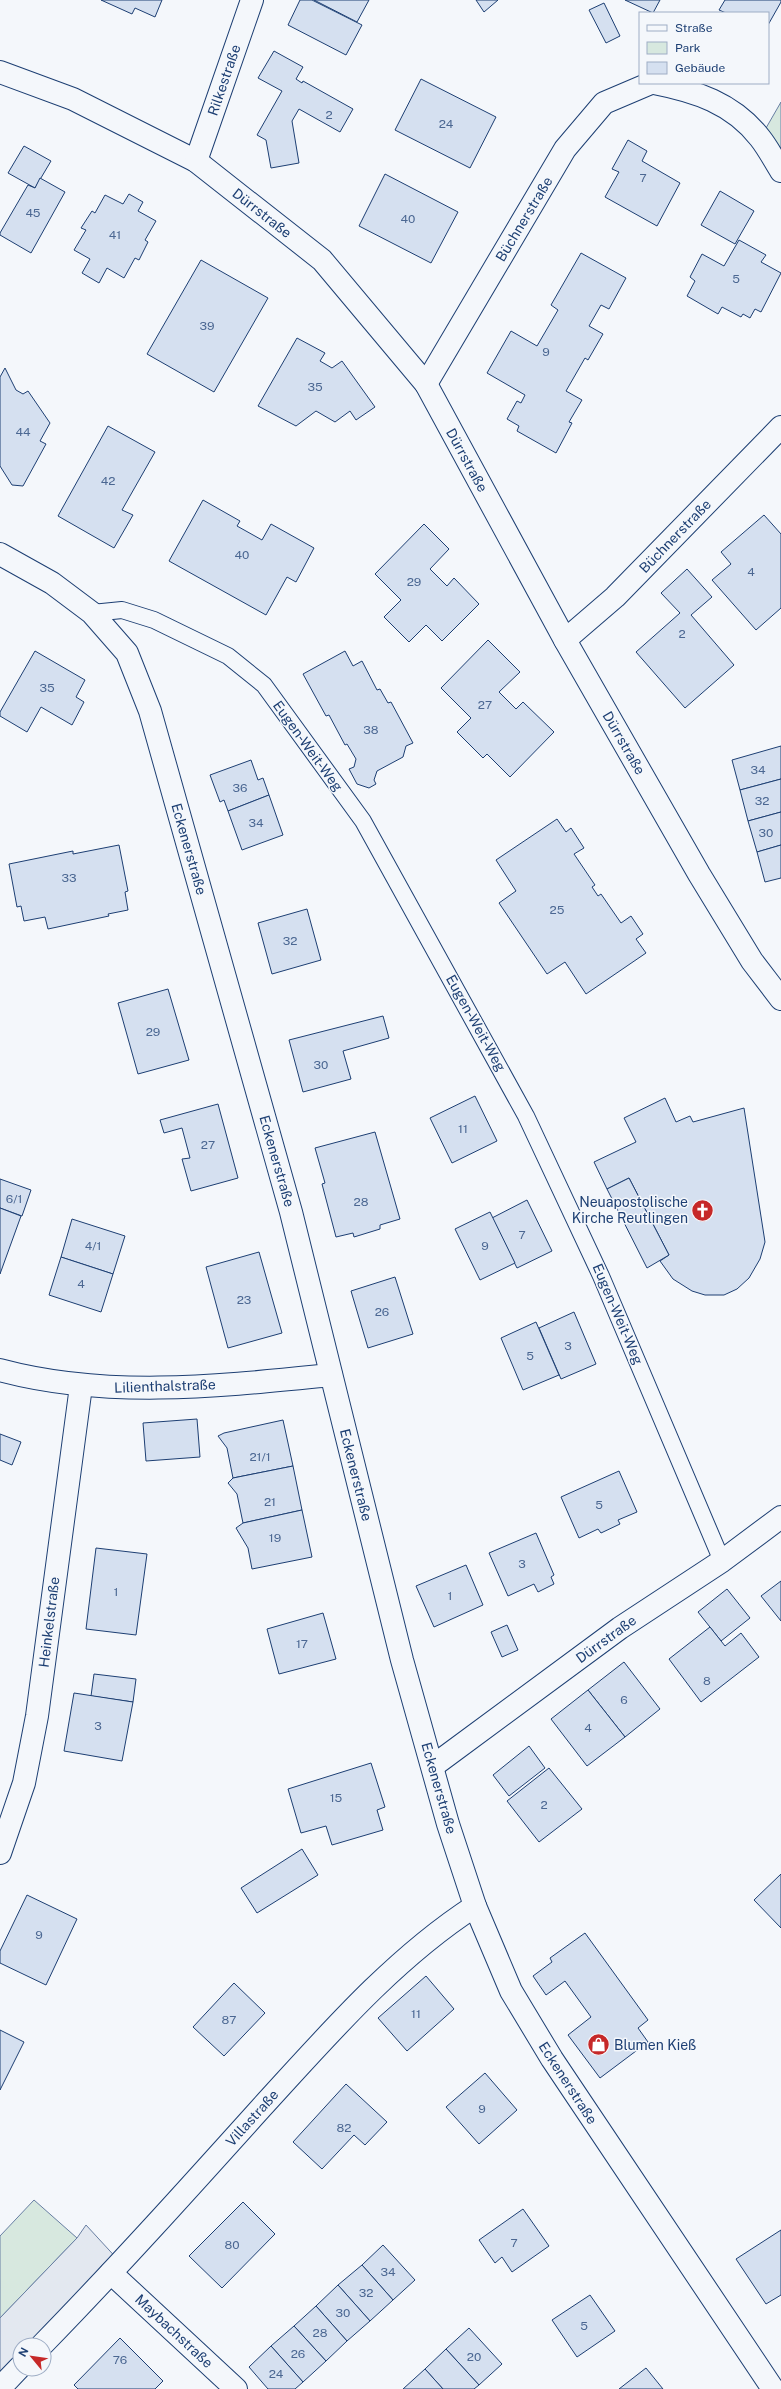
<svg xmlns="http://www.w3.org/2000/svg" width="781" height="2389" font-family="'Public Sans',sans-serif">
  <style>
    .green { fill: #d7e8df; stroke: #687fa3 }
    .parking { fill: #e3e8f0; stroke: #687fa3 }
    .building { fill: #d5e0f0; stroke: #1d3f73 }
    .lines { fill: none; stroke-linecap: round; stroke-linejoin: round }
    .service-casing { stroke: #1d3f73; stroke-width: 18 }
    .minor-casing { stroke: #1d3f73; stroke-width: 24 }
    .service { stroke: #f4f7fb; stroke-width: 16 }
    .minor { stroke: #f4f7fb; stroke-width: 22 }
    .labels { text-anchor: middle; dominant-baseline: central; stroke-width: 3; stroke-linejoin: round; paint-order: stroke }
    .number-label { font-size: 12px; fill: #4b6792 }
    .street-label { font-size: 14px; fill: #1d3f73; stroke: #f4f7fb }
    .poi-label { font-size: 14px; fill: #1d3f73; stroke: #f4f7fb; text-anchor: end }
  </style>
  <rect width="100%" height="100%" fill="#f4f7fb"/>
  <!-- green -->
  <g class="green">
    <polygon points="781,102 781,165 762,135"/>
    <polygon points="34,2200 77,2238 0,2318 0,2236"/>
  </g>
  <!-- parking -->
  <polygon class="parking" points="86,2225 121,2263 42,2345 20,2345 20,2367 0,2388 0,2318 77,2238"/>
  <!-- building -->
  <g class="building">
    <polygon points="101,0 162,0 155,17 135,8 132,14"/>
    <polygon points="300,0 312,0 362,25 346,55 288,25"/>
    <polygon points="314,0 369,0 357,22"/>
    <polygon points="476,0 498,0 484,12"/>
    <polygon points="625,0 660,0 653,13"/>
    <polygon points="725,0 781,0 781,2 768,25 768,13 726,13 719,10"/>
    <polygon points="604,3 620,36 606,43 589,10"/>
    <polygon points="274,51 303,67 296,79 302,83 303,81 353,109 340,132 299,109 292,121 299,163 271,168 266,140 257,135 282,91 258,78"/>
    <polygon points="421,79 496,117 470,168 395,130"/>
    <polygon points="628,140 647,151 642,161 680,183 657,226 605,197 619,172 612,169"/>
    <polygon points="24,146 51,161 35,188 8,173"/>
    <polygon points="385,174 458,212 431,263 359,226"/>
    <polygon points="40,178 65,192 31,253 0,235 0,233 28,185 35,188"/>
    <polygon points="720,191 754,211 735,244 701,225"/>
    <polygon points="129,194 143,202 138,211 156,221 145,240 148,242 139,260 135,258 124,278 107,268 99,283 82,273 90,259 74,250 86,230 81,228 92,211 95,213 105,195 123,204"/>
    <polygon points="739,240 766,255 761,262 781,273 761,312 755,309 750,318 743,314 741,317 722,307 718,314 687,296 695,281 690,277 702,254 724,266"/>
    <polygon points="581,253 626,278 609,309 601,305 589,326 603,334 588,360 585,358 566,391 582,400 569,422 572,423 556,453 517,431 519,426 507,419 517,401 521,403 525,395 487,373 511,331 537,346 558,310 551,305"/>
    <polygon points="201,260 268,298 214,392 147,354"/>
    <polygon points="297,338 325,353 320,361 332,368 342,361 375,407 356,420 350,411 335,422 316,411 296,426 258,406"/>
    <polygon points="5,368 16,390 23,394 28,391 50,423 40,441 46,444 23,486 12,485 0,466 0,377"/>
    <polygon points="108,426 155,452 122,510 133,515 114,548 58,516"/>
    <polygon points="203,500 240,521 237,526 262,540 271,524 314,548 296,582 287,577 266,615 169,561"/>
    <polygon points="764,515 781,534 781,608 756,630 712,580 731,564 721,552"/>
    <polygon points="424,524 449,549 430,569 447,586 454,578 479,604 442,641 426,625 409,642 384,617 401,600 375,574"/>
    <polygon points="687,569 712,597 691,615 734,665 685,708 636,652 680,613 661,593"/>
    <polygon points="488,640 520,672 499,692 516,709 523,702 554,732 510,777 487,754 483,758 457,732 471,718 441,688"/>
    <polygon points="35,651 85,680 76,697 84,702 72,725 41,707 27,732 0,716 0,712"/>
    <polygon points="345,651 353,666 362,661 377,690 380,689 388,703 391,702 413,743 406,746 403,757 377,771 374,780 376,784 369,788 357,784 349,769 354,767 356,759 347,744 345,745 329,715 326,716 303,674"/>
    <polygon points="781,746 781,779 740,790 732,760"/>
    <polygon points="251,760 258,780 263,778 269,795 228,811 224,800 220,802 210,775"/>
    <polygon points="781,779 781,812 748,821 740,790"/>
    <polygon points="269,795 283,835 242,850 228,811"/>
    <polygon points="781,812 781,845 757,852 748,821"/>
    <polygon points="557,819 566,832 571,828 584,848 574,854 595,885 592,887 598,896 601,894 621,923 631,916 643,934 636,939 646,953 586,994 565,962 547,974 499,903 516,891 496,860"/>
    <polygon points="119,845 128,891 125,892 128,910 108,914 109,916 48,929 45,917 24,921 21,906 17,907 9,864 73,851 73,854"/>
    <polygon points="781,845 781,878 765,882 757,852"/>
    <polygon points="307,909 321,960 272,974 258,923"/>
    <polygon points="168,989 189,1060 138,1074 118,1003"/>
    <polygon points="383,1016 389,1038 343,1051 351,1079 303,1092 289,1040"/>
    <polygon points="475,1096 497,1141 452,1163 430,1118"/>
    <polygon points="665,1098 676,1122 690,1116 693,1122 744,1108 765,1242 760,1259 749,1278 737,1289 724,1295 705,1295 692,1291 673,1279 660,1261 669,1255 629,1178 607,1189 594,1162 636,1142 624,1118"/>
    <polygon points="218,1104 238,1178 191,1191 182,1159 190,1158 182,1128 164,1133 160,1120"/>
    <polygon points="375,1132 400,1219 380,1225 380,1229 354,1237 353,1233 336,1237 322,1184 325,1183 315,1148"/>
    <polygon points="629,1178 669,1255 647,1268 607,1189"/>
    <polygon points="0,1179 31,1190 22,1216 0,1208"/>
    <polygon points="527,1200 552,1251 517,1268 492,1218"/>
    <polygon points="0,1208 21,1216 0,1274"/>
    <polygon points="490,1212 515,1263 480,1280 455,1229"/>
    <polygon points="72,1219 125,1236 113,1274 61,1257"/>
    <polygon points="259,1252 282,1333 228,1348 206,1267"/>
    <polygon points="61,1257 113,1274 101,1312 49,1295"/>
    <polygon points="395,1277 413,1334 368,1348 351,1291"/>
    <polygon points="574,1312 596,1364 561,1379 539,1328"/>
    <polygon points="536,1322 559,1375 523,1390 501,1338"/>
    <polygon points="197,1419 200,1457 146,1461 143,1423"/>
    <polygon points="283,1420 293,1466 233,1478 227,1448 218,1436 224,1433"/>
    <polygon points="0,1434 21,1442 12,1465 0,1460"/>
    <polygon points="293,1466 302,1510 243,1523 237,1494 228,1483 233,1478"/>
    <polygon points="619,1471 637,1512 618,1520 620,1524 601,1533 598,1529 579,1538 561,1497"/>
    <polygon points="302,1510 312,1557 252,1569 248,1548 236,1528 243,1523"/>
    <polygon points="536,1533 554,1575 551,1577 554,1584 538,1592 534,1584 508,1596 489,1553"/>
    <polygon points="96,1548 147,1554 136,1635 86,1629"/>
    <polygon points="466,1565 483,1605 434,1627 416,1586"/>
    <polygon points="781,1581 781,1621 761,1596"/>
    <polygon points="727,1589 750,1618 721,1641 698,1612"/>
    <polygon points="323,1613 336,1659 279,1674 267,1629"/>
    <polygon points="507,1625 518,1650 502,1657 491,1632"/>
    <polygon points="710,1627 725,1646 741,1633 759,1657 701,1702 669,1659"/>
    <polygon points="624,1662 660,1709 625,1737 588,1690"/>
    <polygon points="94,1674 136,1679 133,1702 91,1696"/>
    <polygon points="588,1690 625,1737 587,1766 551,1719"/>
    <polygon points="74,1693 133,1702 122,1761 64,1751"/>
    <polygon points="529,1746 545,1768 509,1796 493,1775"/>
    <polygon points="371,1763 385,1807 377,1810 383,1830 332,1845 326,1826 301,1833 288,1789"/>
    <polygon points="549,1768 582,1809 539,1842 507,1801"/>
    <polygon points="302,1849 318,1875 257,1913 241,1888"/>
    <polygon points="781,1874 781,1928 754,1900"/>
    <polygon points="27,1895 77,1919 46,1985 0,1963 0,1951"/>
    <polygon points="585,1933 648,2020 638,2028 648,2042 600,2078 568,2035 591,2017 565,1981 546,1995 533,1976 552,1962 550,1958"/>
    <polygon points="426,1976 454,2009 407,2051 378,2018"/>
    <polygon points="234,1983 265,2013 224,2056 193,2027"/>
    <polygon points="0,2030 24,2042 0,2090"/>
    <polygon points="485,2073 517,2110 479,2144 446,2107"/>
    <polygon points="346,2084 387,2122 365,2145 354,2135 322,2169 293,2142"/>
    <polygon points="243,2202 275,2234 222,2288 189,2256"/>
    <polygon points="523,2209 549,2246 512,2272 502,2257 495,2263 479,2240"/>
    <polygon points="781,2230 781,2295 766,2304 736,2259"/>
    <polygon points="383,2245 415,2280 393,2300 362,2265"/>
    <polygon points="362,2265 393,2300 370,2321 338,2285"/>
    <polygon points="338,2285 370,2321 347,2341 316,2306"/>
    <polygon points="590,2295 615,2331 577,2357 552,2320"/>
    <polygon points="316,2306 347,2341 326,2361 294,2326"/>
    <polygon points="294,2326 326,2361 303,2382 271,2346"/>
    <polygon points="469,2328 502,2364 479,2385 446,2349"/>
    <polygon points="120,2338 163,2381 155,2389 78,2389 74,2385"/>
    <polygon points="271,2346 303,2382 295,2389 268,2389 249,2367"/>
    <polygon points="446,2349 479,2385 474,2389 443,2389 425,2369"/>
    <polygon points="646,2368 663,2389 619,2389"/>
    <polygon points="425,2369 443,2389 403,2389"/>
  </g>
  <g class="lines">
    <defs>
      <polyline id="service" points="92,613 122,610 154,620 228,656 264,685 363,821 526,1116 601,1276 722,1561"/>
      <g id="minor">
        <polyline points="0,72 73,99 196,161 322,260 426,384 565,640 699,874 752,961 781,999"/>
        <path d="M 654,83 C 695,91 733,103 760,138 C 768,148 774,160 781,171"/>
        <polyline points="196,161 252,0"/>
        <polyline points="426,384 565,149 604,103 651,83"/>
        <polyline points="0,554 52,583 92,613 127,653 150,711 291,1212 402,1660 448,1824 475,1906 511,1991 552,2059 773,2389"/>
        <polyline points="565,640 615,597 781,427"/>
        <path d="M 0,1370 C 108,1399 221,1386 331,1375"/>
        <polyline points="433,1766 620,1628 722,1561 781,1517"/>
        <polyline points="0,1853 24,1783 37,1716 81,1386"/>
        <polyline points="111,2273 236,2389"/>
        <path d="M 42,2345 C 117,2268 189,2188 261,2108 C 327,2036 393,1959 475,1906"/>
        <polyline points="0,2388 20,2367"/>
      </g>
    </defs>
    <!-- service casing -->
    <use href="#service" class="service-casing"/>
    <!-- minor casing -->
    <use href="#minor" class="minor-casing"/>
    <!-- service -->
    <use href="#service" class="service"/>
    <!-- minor -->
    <use href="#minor" class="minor"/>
  </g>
  <!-- icons -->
  <defs>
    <symbol id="church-disc" viewBox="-11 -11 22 22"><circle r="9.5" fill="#c62828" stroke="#f4f7fb"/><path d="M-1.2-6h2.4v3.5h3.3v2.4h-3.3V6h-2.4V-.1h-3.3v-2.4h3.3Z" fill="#fff"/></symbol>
    <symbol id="shop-disc" viewBox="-11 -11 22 22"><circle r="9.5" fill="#c62828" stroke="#f4f7fb"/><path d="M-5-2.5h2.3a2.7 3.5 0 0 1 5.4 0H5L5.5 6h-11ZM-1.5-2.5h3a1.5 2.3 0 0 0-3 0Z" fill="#fff"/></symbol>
  </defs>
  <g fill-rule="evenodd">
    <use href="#church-disc" x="690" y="1198" width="25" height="25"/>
    <use href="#shop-disc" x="586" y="2032" width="25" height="25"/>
  </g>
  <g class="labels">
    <!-- number labels -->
    <g class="number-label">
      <text x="329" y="115">2</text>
      <text x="446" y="124">24</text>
      <text x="643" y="178">7</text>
      <text x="33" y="213">45</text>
      <text x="408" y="219">40</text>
      <text x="115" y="235">41</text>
      <text x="736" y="279">5</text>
      <text x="207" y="326">39</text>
      <text x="546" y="352">9</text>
      <text x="315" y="387">35</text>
      <text x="23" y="432">44</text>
      <text x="108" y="481">42</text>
      <text x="242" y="555">40</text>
      <text x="751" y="572">4</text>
      <text x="414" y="582">29</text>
      <text x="682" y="634">2</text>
      <text x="47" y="688">35</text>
      <text x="485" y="705">27</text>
      <text x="371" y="730">38</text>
      <text x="758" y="770">34</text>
      <text x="240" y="788">36</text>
      <text x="762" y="801">32</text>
      <text x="256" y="823">34</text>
      <text x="766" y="833">30</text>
      <text x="69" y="878">33</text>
      <text x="557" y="910">25</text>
      <text x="290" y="941">32</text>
      <text x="153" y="1032">29</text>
      <text x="321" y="1065">30</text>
      <text x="463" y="1129">11</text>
      <text x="208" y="1145">27</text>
      <text x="14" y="1199">6/1</text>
      <text x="361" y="1202">28</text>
      <text x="522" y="1235">7</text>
      <text x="93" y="1246">4/1</text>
      <text x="485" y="1246">9</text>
      <text x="81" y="1284">4</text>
      <text x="244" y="1300">23</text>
      <text x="382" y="1312">26</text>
      <text x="568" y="1346">3</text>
      <text x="530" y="1356">5</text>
      <text x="260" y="1457">21/1</text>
      <text x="270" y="1502">21</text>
      <text x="599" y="1505">5</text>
      <text x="275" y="1538">19</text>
      <text x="522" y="1564">3</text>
      <text x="116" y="1592">1</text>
      <text x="450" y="1596">1</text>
      <text x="302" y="1644">17</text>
      <text x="707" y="1681">8</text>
      <text x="624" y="1700">6</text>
      <text x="98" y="1726">3</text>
      <text x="588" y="1728">4</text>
      <text x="336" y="1798">15</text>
      <text x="544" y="1805">2</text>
      <text x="39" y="1935">9</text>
      <text x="416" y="2014">11</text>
      <text x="229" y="2020">87</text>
      <text x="482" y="2109">9</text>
      <text x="344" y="2128">82</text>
      <text x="514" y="2243">7</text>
      <text x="232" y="2245">80</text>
      <text x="388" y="2272">34</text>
      <text x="366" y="2293">32</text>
      <text x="343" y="2313">30</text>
      <text x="584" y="2326">5</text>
      <text x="320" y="2333">28</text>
      <text x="298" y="2354">26</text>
      <text x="474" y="2357">20</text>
      <text x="120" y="2360">76</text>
      <text x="276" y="2374">24</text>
    </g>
    <!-- street labels -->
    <g class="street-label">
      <text transform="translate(224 80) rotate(-71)">Rilkestraße</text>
      <text transform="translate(262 213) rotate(38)">Dürrstraße</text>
      <text transform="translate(524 219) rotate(-59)">Büchnerstraße</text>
      <text transform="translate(467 460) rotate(61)">Dürrstraße</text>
      <text transform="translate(675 536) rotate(-46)">Büchnerstraße</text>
      <text transform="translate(624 743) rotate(60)">Dürrstraße</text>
      <text transform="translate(308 746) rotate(54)">Eugen-Weit-Weg</text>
      <text transform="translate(189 849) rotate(74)">Eckenerstraße</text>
      <text transform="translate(476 1023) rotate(61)">Eugen-Weit-Weg</text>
      <text transform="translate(277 1161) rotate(74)">Eckenerstraße</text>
      <text transform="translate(618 1314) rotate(67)">Eugen-Weit-Weg</text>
      <text transform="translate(165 1386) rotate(-2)">Lilienthalstraße</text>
      <text transform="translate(356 1475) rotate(76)">Eckenerstraße</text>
      <text transform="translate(49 1622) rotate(-83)">Heinkelstraße</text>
      <text transform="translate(606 1639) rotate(-36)">Dürrstraße</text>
      <text transform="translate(439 1788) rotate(74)">Eckenerstraße</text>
      <text transform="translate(568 2083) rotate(57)">Eckenerstraße</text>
      <text transform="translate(252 2118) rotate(-48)">Villastraße</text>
      <text transform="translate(174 2331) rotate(43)">Maybachstraße</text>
    </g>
    <!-- poi labels -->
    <g class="poi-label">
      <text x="688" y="1202">Neuapostolische<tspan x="688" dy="16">Kirche Reutlingen</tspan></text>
      <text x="614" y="2045" text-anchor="start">Blumen Kieß</text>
    </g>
  </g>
  <!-- legend -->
  <rect x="639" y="12" width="130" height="72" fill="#f4f7fb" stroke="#9eadc5"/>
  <rect x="647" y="25" width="20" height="6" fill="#f4f7fb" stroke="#9eadc5"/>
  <text x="675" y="32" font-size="12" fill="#1d3f73">Straße</text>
  <rect x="647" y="42" width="20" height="12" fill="#d7e8df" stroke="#9eadc5"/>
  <text x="675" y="52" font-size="12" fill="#1d3f73">Park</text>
  <rect x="647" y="62" width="20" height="12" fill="#d5e0f0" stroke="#9eadc5"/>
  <text x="675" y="72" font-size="12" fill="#1d3f73">Gebäude</text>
  <!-- north arrow -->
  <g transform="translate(32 2357) rotate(299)"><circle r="19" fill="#f4f7fb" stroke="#9eadc5"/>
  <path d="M0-3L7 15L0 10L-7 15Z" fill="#c62828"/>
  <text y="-6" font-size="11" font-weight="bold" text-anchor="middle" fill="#1d3f73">N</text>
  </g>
</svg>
